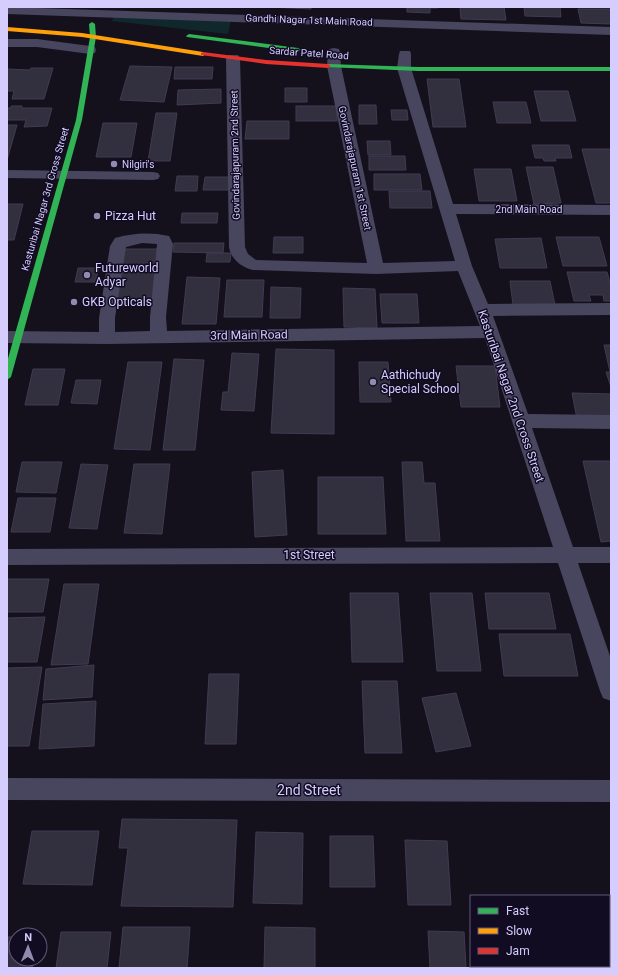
<svg xmlns="http://www.w3.org/2000/svg" width="618" height="975" font-family="Roboto,sans-serif">
  <style>
    .green { fill: #10282b }
    .building { fill: #322f3f; stroke: #413b52 }
    .lines { fill: none; stroke-linecap: round; stroke-linejoin: round }
    .street { fill: #48455e; fill-rule: evenodd }
    .fast { fill: #30b455; fill-rule: evenodd }
    .slow { fill: #ff9f0a; fill-rule: evenodd }
    .jam { fill: #e5322d; fill-rule: evenodd }
    .poi-dot { fill: #928bb0; stroke: #110c22; stroke-width: 1.5 }
    .labels { text-anchor: middle; dominant-baseline: central; stroke-width: 3; stroke-linejoin: round; paint-order: stroke }
    .far-street-label { font-size: 10px; fill: #d6cdff; stroke: #110c22 }
    .far-poi-label { font-size: 10px; fill: #d6cdff; stroke: #110c22; text-anchor: start }
    .poi-label { font-size: 12px; fill: #d6cdff; stroke: #110c22; text-anchor: start }
    .street-label { font-size: 12px; fill: #d6cdff; stroke: #110c22 }
    .near-street-label { font-size: 14px; fill: #d6cdff; stroke: #110c22 }
  </style>
  <rect width="100%" height="100%" fill="#14111d"/>
  <!-- green -->
  <polygon class="green" points="114,16 231,20 228,34 112,21"/>
  <!-- building -->
  <g class="building">
    <polygon points="269,7 311,7 311,9"/>
    <polygon points="407,7 438,7 438,8 430,8 430,13 407,12"/>
    <polygon points="460,7 504,7 506,20 461,19"/>
    <polygon points="524,7 560,7 561,17 525,16"/>
    <polygon points="578,9 611,9 611,24 581,23"/>
    <polygon points="130,66 172,67 164,102 120,100"/>
    <polygon points="175,67 213,67 212,79 174,79"/>
    <polygon points="31,68 53,68 44,99 12,99 14,91 7,91 7,69 30,70"/>
    <polygon points="427,79 459,79 466,127 433,127"/>
    <rect x="285" y="88" width="22" height="14"/>
    <polygon points="221,89 221,103 177,105 178,90"/>
    <polygon points="534,91 568,91 576,121 541,121"/>
    <polygon points="493,102 526,102 531,123 497,123"/>
    <polygon points="359,105 376,105 377,124 359,124"/>
    <polygon points="11,106 22,106 22,108 52,108 47,126 24,127 26,120 7,120 7,108 11,108"/>
    <rect x="296" y="106" width="41" height="15"/>
    <polygon points="391,110 407,110 408,120 392,120"/>
    <polygon points="156,113 177,113 170,161 148,161"/>
    <polygon points="247,121 289,121 289,139 245,139"/>
    <polygon points="103,123 137,123 131,157 96,157"/>
    <polygon points="7,125 17,125 7,160"/>
    <polygon points="367,141 390,141 391,155 368,155"/>
    <polygon points="532,145 569,145 572,158 555,158 556,161 544,161 543,158 535,158"/>
    <polygon points="582,149 611,149 611,203 596,203"/>
    <polygon points="369,156 405,156 406,170 369,170"/>
    <polygon points="526,167 553,167 561,203 534,204"/>
    <polygon points="474,169 511,169 517,201 479,201"/>
    <polygon points="374,174 420,174 422,190 374,190"/>
    <polygon points="177,176 198,176 197,191 175,191"/>
    <polygon points="205,177 230,177 229,190 203,190"/>
    <polygon points="389,191 430,191 432,208 390,208"/>
    <polygon points="7,204 23,204 14,240 7,240"/>
    <polygon points="182,213 218,213 217,223 181,223"/>
    <polygon points="274,237 303,237 303,253 273,253"/>
    <polygon points="556,237 599,237 607,266 563,266"/>
    <polygon points="541,238 547,268 500,268 495,239"/>
    <polygon points="174,243 224,243 223,253 173,252"/>
    <polygon points="123,249 160,249 152,306 113,306"/>
    <polygon points="207,253 231,253 230,262 206,262"/>
    <polygon points="78,268 99,268 95,282 75,282"/>
    <polygon points="567,272 607,272 611,286 611,301 604,301 603,295 589,295 591,301 574,301"/>
    <polygon points="187,277 220,278 216,324 182,324"/>
    <polygon points="227,280 264,280 262,317 224,317"/>
    <polygon points="510,281 550,281 555,305 513,305"/>
    <polygon points="271,287 301,288 300,318 270,318"/>
    <polygon points="343,288 375,289 377,328 344,327"/>
    <polygon points="380,294 417,294 419,323 382,323"/>
    <polygon points="604,345 611,345 611,387 606,372 610,372"/>
    <polygon points="276,349 334,350 334,434 271,433"/>
    <polygon points="232,353 259,354 254,411 221,410 223,392 228,392"/>
    <polygon points="174,359 204,360 195,450 163,450"/>
    <polygon points="128,362 162,362 150,450 114,449"/>
    <polygon points="359,362 388,362 391,402 360,402"/>
    <polygon points="456,366 495,366 500,407 461,407"/>
    <polygon points="33,369 65,369 58,405 25,405"/>
    <polygon points="76,380 101,380 97,404 71,403"/>
    <polygon points="572,393 611,394 611,419 577,419"/>
    <polygon points="583,461 611,461 611,541 601,542"/>
    <polygon points="22,462 62,462 56,493 16,492"/>
    <polygon points="402,462 422,462 424,483 435,483 440,541 406,541"/>
    <polygon points="81,464 108,465 97,529 69,528"/>
    <polygon points="134,464 170,464 162,534 124,533"/>
    <polygon points="283,470 287,535 255,537 252,472"/>
    <polygon points="318,477 383,477 386,534 318,534"/>
    <polygon points="18,498 56,498 50,532 11,532"/>
    <polygon points="7,579 49,579 43,612 7,612"/>
    <polygon points="64,584 99,584 88,664 51,665"/>
    <polygon points="350,593 398,593 403,662 352,662"/>
    <polygon points="430,593 472,593 481,671 437,671"/>
    <polygon points="485,593 549,593 556,629 489,629"/>
    <polygon points="45,617 37,662 7,662 7,618"/>
    <polygon points="499,634 570,634 578,676 504,676"/>
    <polygon points="94,665 92,697 43,700 46,669"/>
    <polygon points="42,667 29,746 7,746 7,668"/>
    <polygon points="209,674 239,674 236,744 205,744"/>
    <polygon points="362,681 397,681 402,753 365,753"/>
    <polygon points="456,693 471,746 436,752 422,698"/>
    <polygon points="96,701 94,746 39,749 43,704"/>
    <polygon points="122,819 237,820 233,907 121,906 128,848 119,848"/>
    <polygon points="32,831 99,831 92,885 23,884"/>
    <polygon points="256,832 303,833 302,904 253,903"/>
    <polygon points="330,836 373,836 375,887 330,887"/>
    <polygon points="405,840 447,841 451,905 408,905"/>
    <polygon points="123,927 190,927 187,968 119,968"/>
    <polygon points="265,927 315,928 315,968 264,968"/>
    <polygon points="428,931 464,932 466,968 430,968"/>
    <polygon points="61,932 111,932 107,968 56,968"/>
    <polygon points="7,937 16,937 16,959 34,959 32,968 7,968"/>
    <rect x="555" y="966" width="44" height="2"/>
  </g>
  <g class="lines">
    <!-- street -->
    <g class="street">
      <polygon points="7,7 611,27 611,35 7,14"/>
      <polygon points="7,39 37,39 90,46 95,47 96,50 95,53 90,54 37,47 7,47"/>
      <path d="M 334,48 L 339,49 L 340,52 L 341,66 L 383,263 L 455,261 L 397,68 L 399,54 L 400,51 L 410,51 L 411,54 L 411,68 L 453,204 L 611,205 L 611,215 L 456,214 L 472,266 L 488,304 L 611,303 L 611,315 L 493,316 L 528,414 L 611,415 L 611,429 L 532,428 L 573,547 L 611,547 L 611,563 L 578,563 L 611,659 L 611,701 L 603,698 L 600,691 L 558,563 L 7,565 L 7,549 L 553,547 L 485,338 L 107,344 L 7,343 L 7,331 L 99,332 L 99,318 L 110,246 L 115,238 C 133,233 150,232 169,236 L 173,244 L 166,317 L 167,331 L 480,326 L 458,271 L 376,274 L 253,270 C 241,267 231,259 229,247 L 226,58 L 228,55 L 238,55 L 240,58 L 245,247 L 248,254 L 256,260 L 367,263 L 327,66 L 328,52 L 329,49 ZM 142,243 L 157,244 L 150,317 L 150,331 L 115,332 L 115,318 L 126,247 Z"/>
      <polygon points="7,170 153,172 158,173 160,176 158,179 153,180 7,178"/>
      <polygon points="7,778 611,780 611,802 7,800"/>
    </g>
    <!-- fast -->
    <g class="fast">
      <polygon points="92,22 95,24 96,37 82,120 11,377 7,380 7,362 76,120 90,37 89,24"/>
      <polygon points="189,34 298,48 301,50 298,52 187,37 186,36"/>
      <polygon points="328,64 418,67 611,67 611,71 418,71 326,67 325,66"/>
    </g>
    <!-- slow -->
    <polygon class="slow" points="7,27 82,33 203,52 206,54 203,56 82,37 7,31"/>
    <!-- jam -->
    <polygon class="jam" points="203,52 266,60 328,64 331,66 328,68 266,64 201,55 201,53"/>
  </g>
  <!-- markers -->
  <g class="poi-dot">
    <circle cx="114" cy="164" r="4"/>
    <circle cx="97" cy="216" r="4"/>
    <circle cx="87" cy="275" r="4"/>
    <circle cx="74" cy="302" r="4"/>
    <circle cx="373" cy="382" r="4"/>
  </g>
  <g class="labels">
    <!-- far-street labels -->
    <g class="far-street-label">
      <text transform="translate(309 20) rotate(2)">Gandhi Nagar 1st Main Road</text>
      <text transform="translate(309 53) rotate(4)">Sardar Patel Road</text>
      <text transform="translate(235 155) rotate(-91)">Govindarajapuram 2nd Street</text>
      <text transform="translate(355 168) rotate(78)">Govindarajapuram 1st Street</text>
      <text transform="translate(45 199) rotate(-74)">Kasturibai Nagar 3rd Cross Street</text>
      <text x="529" y="209">2nd Main Road</text>
    </g>
    <!-- far-poi labels -->
    <g class="far-poi-label">
      <text x="122" y="164">Nilgiri's</text>
    </g>
    <!-- poi labels -->
    <g class="poi-label">
      <text x="105" y="216">Pizza Hut</text>
      <text x="95" y="268">Futureworld<tspan x="95" dy="14">Adyar</tspan></text>
      <text x="82" y="302">GKB Opticals</text>
      <text x="381" y="375">Aathichudy<tspan x="381" dy="14">Special School</tspan></text>
    </g>
    <!-- street labels -->
    <g class="street-label">
      <text transform="translate(249 335) rotate(-1)">3rd Main Road</text>
      <text transform="translate(511 396) rotate(71)">Kasturibai Nagar 2nd Cross Street</text>
      <text x="309" y="555">1st Street</text>
    </g>
    <!-- near-street labels -->
    <g class="near-street-label">
      <text x="309" y="790">2nd Street</text>
    </g>
  </g>
  <!-- border -->
  <rect width="618" height="975" fill="none" stroke="#d6cdff" stroke-width="16"/>
  <!-- legend -->
  <rect x="470" y="895" width="140" height="72" fill="#110c22" stroke="#60597a"/>
  <rect x="478" y="908" width="20" height="6" fill="#30b455" stroke="#60597a"/>
  <text x="506" y="915" font-size="12" fill="#d6cdff">Fast</text>
  <rect x="478" y="928" width="20" height="6" fill="#ff9f0a" stroke="#60597a"/>
  <text x="506" y="935" font-size="12" fill="#d6cdff">Slow</text>
  <rect x="478" y="948" width="20" height="6" fill="#e5322d" stroke="#60597a"/>
  <text x="506" y="955" font-size="12" fill="#d6cdff">Jam</text>
  <!-- north arrow -->
  <g transform="translate(28 947) rotate(1)"><circle r="19" fill="#110c22" stroke="#60597a"/>
  <path d="M0-3L7 15L0 10L-7 15Z" fill="#928bb0"/>
  <text y="-6" font-size="11" font-weight="bold" text-anchor="middle" fill="#d6cdff">N</text>
  </g>
</svg>
